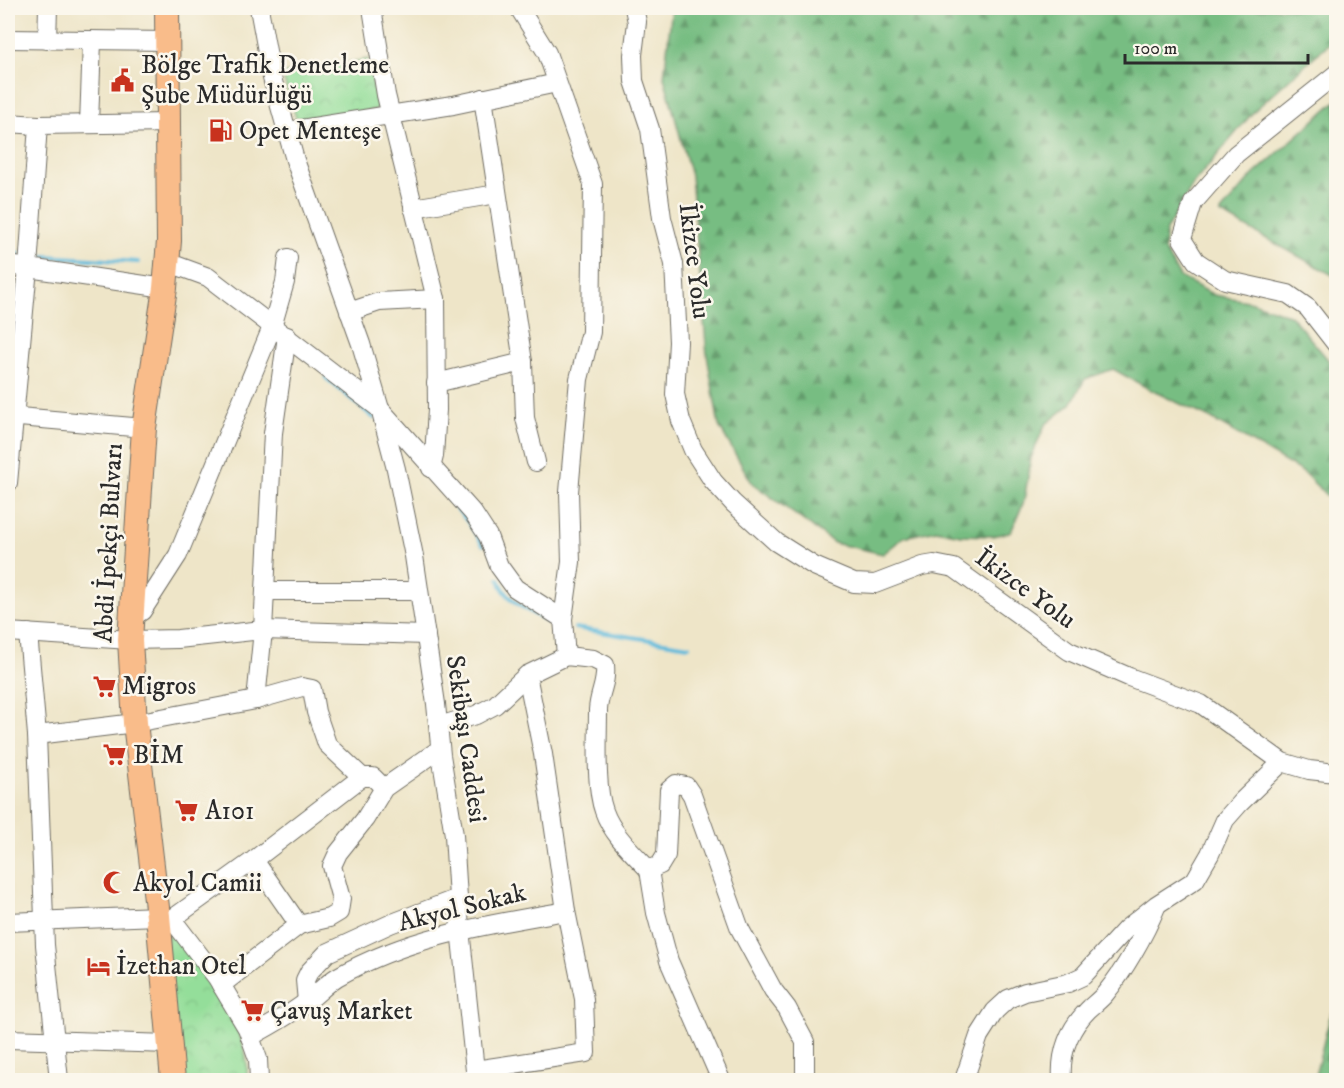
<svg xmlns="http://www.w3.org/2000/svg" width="1344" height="1088" font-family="'IM FELL DW Pica',serif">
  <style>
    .forest { fill: url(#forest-firs); stroke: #517456; stroke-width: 1.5 }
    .park { fill: url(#park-crowns); stroke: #608462; stroke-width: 1.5 }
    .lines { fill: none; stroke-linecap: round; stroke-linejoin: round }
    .stream { stroke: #5dbadb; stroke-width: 4 }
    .minor-casing { stroke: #6f6c62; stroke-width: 20 }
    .major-casing { stroke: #6f6c62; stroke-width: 26 }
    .minor { stroke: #fff; stroke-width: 18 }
    .major { stroke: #f9bc8a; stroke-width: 24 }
    .labels { text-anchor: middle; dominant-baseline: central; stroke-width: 5; stroke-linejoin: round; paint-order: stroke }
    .poi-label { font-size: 26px; fill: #2b2b2b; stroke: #fbf7ec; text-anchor: start }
    .street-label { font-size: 26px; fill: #2b2b2b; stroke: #fbf7ec }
  </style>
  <defs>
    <pattern id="forest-firs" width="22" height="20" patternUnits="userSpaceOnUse" patternTransform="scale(1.5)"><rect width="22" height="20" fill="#77bd82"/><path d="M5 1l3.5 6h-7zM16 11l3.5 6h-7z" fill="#629a6b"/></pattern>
    <pattern id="park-crowns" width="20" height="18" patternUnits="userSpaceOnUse" patternTransform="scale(1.5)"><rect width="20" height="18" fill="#94de9a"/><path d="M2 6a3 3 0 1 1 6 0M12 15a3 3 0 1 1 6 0" fill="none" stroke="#80bf85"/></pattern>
  </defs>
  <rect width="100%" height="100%" fill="#fbf7ec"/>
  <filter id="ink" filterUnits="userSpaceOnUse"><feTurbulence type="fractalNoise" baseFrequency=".0167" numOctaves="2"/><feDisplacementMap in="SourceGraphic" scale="12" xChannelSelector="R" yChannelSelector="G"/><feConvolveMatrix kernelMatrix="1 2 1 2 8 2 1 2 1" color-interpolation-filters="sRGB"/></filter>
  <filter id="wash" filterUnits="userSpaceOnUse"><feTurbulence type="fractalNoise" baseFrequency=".008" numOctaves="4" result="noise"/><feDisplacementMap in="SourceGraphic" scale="24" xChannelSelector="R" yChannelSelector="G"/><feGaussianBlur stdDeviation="1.35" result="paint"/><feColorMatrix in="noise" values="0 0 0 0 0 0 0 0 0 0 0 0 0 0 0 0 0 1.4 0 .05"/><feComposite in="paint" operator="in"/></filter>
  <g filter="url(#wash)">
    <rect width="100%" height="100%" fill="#eee5c8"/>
    <!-- forest -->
    <g class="forest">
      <polygon points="672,8 1336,8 1336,37 1254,111 1194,183 1166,230 1164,250 1180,277 1214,295 1253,302 1291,316 1336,369 1336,505 1304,473 1210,418 1151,390 1113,369 1085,379 1071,404 1045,425 1031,458 1024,501 1011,532 993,536 961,535 936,530 904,537 883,554 834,543 752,483 719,426 707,355 691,176 664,77"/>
      <polygon points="1336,101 1336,277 1220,213 1253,175"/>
      <polygon points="1336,1008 1336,1080 1314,1080 1330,1017"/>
    </g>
    <!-- park -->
    <g class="park">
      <polygon points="368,59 378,109 298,124 282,74"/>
      <path d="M 164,936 L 178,936 C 202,968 256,1040 246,1080 L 180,1080 Z"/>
    </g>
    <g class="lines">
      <!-- stream -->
      <g class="stream">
        <polyline points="8,251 19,253"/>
        <polyline points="44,256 138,262"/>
        <polyline points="326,378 374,418"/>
        <polyline points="448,498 468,522 483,545"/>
        <path d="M 499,579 C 504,600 530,612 548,622"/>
        <polyline points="575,628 689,646"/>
      </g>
    </g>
  </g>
  <g filter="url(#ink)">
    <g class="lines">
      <defs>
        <g id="minor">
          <polyline points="259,8 272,78 295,160 361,344 380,409 396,469 414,556 436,704 441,755 454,835 460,929 476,1080"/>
          <polyline points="372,8 386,95 436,299 437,410 434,456 431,468"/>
          <polyline points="519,8 547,53 593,184 591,332 579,379 569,492 571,562 563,619"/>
          <polyline points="634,8 637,22 633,55 634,81 650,129 662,218 674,264 678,342 675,394 681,421 693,450 713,481 733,503 776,542 814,566 854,583 875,584 922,566 934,564 954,568 1069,651 1129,677 1201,704 1282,762 1309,770 1336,773"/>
          <polyline points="8,39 169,41"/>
          <polyline points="47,40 48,8"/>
          <polyline points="1336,74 1236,154 1193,203 1182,239 1196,261 1225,280 1288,294 1308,308 1336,344"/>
          <polyline points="483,98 523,362 525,418 536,462"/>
          <polyline points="8,123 38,125 169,123"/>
          <polyline points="89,124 92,41"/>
          <polyline points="288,131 453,105 557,83"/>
          <polyline points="413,208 497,194"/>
          <polyline points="167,262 208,277 380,409 473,513 488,536 499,566 515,588 563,619 566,656"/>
          <polyline points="8,265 165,288"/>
          <polyline points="349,312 379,302 436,299"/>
          <polyline points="436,383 523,362"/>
          <polyline points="8,416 144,428"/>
          <polyline points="8,483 28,268 38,125"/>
          <polyline points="265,591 419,591"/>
          <polyline points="131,618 142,611 178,555 272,327 285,282 288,258"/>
          <polyline points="8,632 130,640 178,639 263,630 426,635"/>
          <polyline points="28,633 37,735 45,945 59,1080"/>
          <polyline points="256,700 263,630 273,433 287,336"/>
          <path d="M 439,726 L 476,715 L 495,705 L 527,675 L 566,656 L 593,659 L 605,665 C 607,684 599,692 598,710 C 598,737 595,787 604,811 C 612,834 633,853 649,870 L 660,865 L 666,855 L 669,790 L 676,784 L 686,786 L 692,795 L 740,929 L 773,990 L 787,1008 L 805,1042 L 805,1080"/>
          <polyline points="37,735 135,723 256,700 302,687 312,689 316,712 327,744 362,777 373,777 384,788"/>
          <polyline points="254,860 299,925"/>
          <polyline points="649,870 656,913 669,961 721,1080"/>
          <polyline points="172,919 217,978 247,1028 258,1059 259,1080"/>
          <polyline points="8,922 158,916 172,919 254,860 362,777"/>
          <polyline points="221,985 299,925 329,918 339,912 341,899 332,866 338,853 365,819 384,788 440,749"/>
          <polyline points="307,1002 305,980 309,972 327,953 390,924 458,898"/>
          <path d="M 250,1037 C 269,1026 288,1016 305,1003 C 316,995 326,984 337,977 C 410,936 485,925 566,911"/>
          <polyline points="8,1039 170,1044"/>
          <polyline points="475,1070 586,1053 584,999 566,911 543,754 527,675"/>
          <polyline points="964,1080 979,1036 995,1011 1008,999 1025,992 1068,983 1083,976 1126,929 1156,905 1195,880 1210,854 1225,820 1240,803 1282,762"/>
          <path d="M 1062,1080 C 1060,1053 1069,1029 1088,1010 C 1094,1004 1100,1000 1105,994 C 1124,971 1145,934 1156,907"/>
        </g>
        <polyline id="major" points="167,8 169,241 165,288 144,428 130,640 135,723 158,916 173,1080"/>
      </defs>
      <!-- minor casing -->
      <use href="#minor" class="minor-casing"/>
      <!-- major casing -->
      <use href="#major" class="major-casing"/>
      <!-- minor -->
      <use href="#minor" class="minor"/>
      <!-- major -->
      <use href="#major" class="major"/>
    </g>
  </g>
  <!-- icons -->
  <defs>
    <symbol id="civic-bare" viewBox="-9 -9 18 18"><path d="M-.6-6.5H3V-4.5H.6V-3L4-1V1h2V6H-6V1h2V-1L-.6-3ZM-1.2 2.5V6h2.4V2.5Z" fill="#c8321e" stroke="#fbf7ec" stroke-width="2.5" paint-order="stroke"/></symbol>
    <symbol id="fuel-bare" viewBox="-9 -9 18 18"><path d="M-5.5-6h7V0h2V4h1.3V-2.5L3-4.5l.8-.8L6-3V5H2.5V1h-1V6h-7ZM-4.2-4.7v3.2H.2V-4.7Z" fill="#c8321e" stroke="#fbf7ec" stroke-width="2.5" paint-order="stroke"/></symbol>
    <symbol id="supermarket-bare" viewBox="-9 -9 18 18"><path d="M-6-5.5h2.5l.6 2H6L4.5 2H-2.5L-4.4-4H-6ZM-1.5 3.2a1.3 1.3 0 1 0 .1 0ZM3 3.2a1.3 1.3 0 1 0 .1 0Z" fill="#c8321e" stroke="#fbf7ec" stroke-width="2.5" paint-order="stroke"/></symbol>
    <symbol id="mosque-bare" viewBox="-9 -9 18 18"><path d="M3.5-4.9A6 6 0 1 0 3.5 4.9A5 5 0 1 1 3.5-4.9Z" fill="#c8321e" stroke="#fbf7ec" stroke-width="2.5" paint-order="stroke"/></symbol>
    <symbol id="hotel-bare" viewBox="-9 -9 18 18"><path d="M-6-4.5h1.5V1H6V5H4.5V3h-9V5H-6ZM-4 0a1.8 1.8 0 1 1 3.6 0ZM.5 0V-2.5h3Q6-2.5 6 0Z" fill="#c8321e" stroke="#fbf7ec" stroke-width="2.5" paint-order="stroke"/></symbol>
  </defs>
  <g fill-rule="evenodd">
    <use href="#civic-bare" x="106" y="64" width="33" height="33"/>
    <use href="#fuel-bare" x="204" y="114" width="33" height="33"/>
    <use href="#supermarket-bare" x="88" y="670" width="33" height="33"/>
    <use href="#supermarket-bare" x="98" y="738" width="33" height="33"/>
    <use href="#supermarket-bare" x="170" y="794" width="33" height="33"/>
    <use href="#mosque-bare" x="98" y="866" width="33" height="33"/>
    <use href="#hotel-bare" x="82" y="950" width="33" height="33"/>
    <use href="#supermarket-bare" x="236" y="994" width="33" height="33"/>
  </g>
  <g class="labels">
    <!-- poi labels -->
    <g class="poi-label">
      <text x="141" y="65">Bölge Trafik Denetleme<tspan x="141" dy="30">Şube Müdürlüğü</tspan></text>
      <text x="239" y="131">Opet Menteşe</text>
      <text x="122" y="686">Migros</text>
      <text x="133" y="755">BİM</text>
      <text x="205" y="811">A101</text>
      <text x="133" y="883">Akyol Camii</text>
      <text x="116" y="966">İzethan Otel</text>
      <text x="270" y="1011">Çavuş Market</text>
    </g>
    <!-- street labels -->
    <g class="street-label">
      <text transform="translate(694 261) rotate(83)">İkizce Yolu</text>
      <text transform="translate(109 543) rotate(-87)">Abdi İpekçi Bulvarı</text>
      <text transform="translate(1025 589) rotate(36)">İkizce Yolu</text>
      <text transform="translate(466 739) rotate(82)">Sekibaşı Caddesi</text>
      <text transform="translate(462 908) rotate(-14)">Akyol Sokak</text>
    </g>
  </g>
  <!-- margin -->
  <rect width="1344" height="1088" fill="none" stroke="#fbf7ec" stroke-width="30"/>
  <!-- scale -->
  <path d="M1125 54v9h183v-9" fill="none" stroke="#2b2b2b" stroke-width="3"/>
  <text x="1134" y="54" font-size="18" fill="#2b2b2b" stroke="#fbf7ec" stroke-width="4.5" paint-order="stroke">100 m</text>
</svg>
